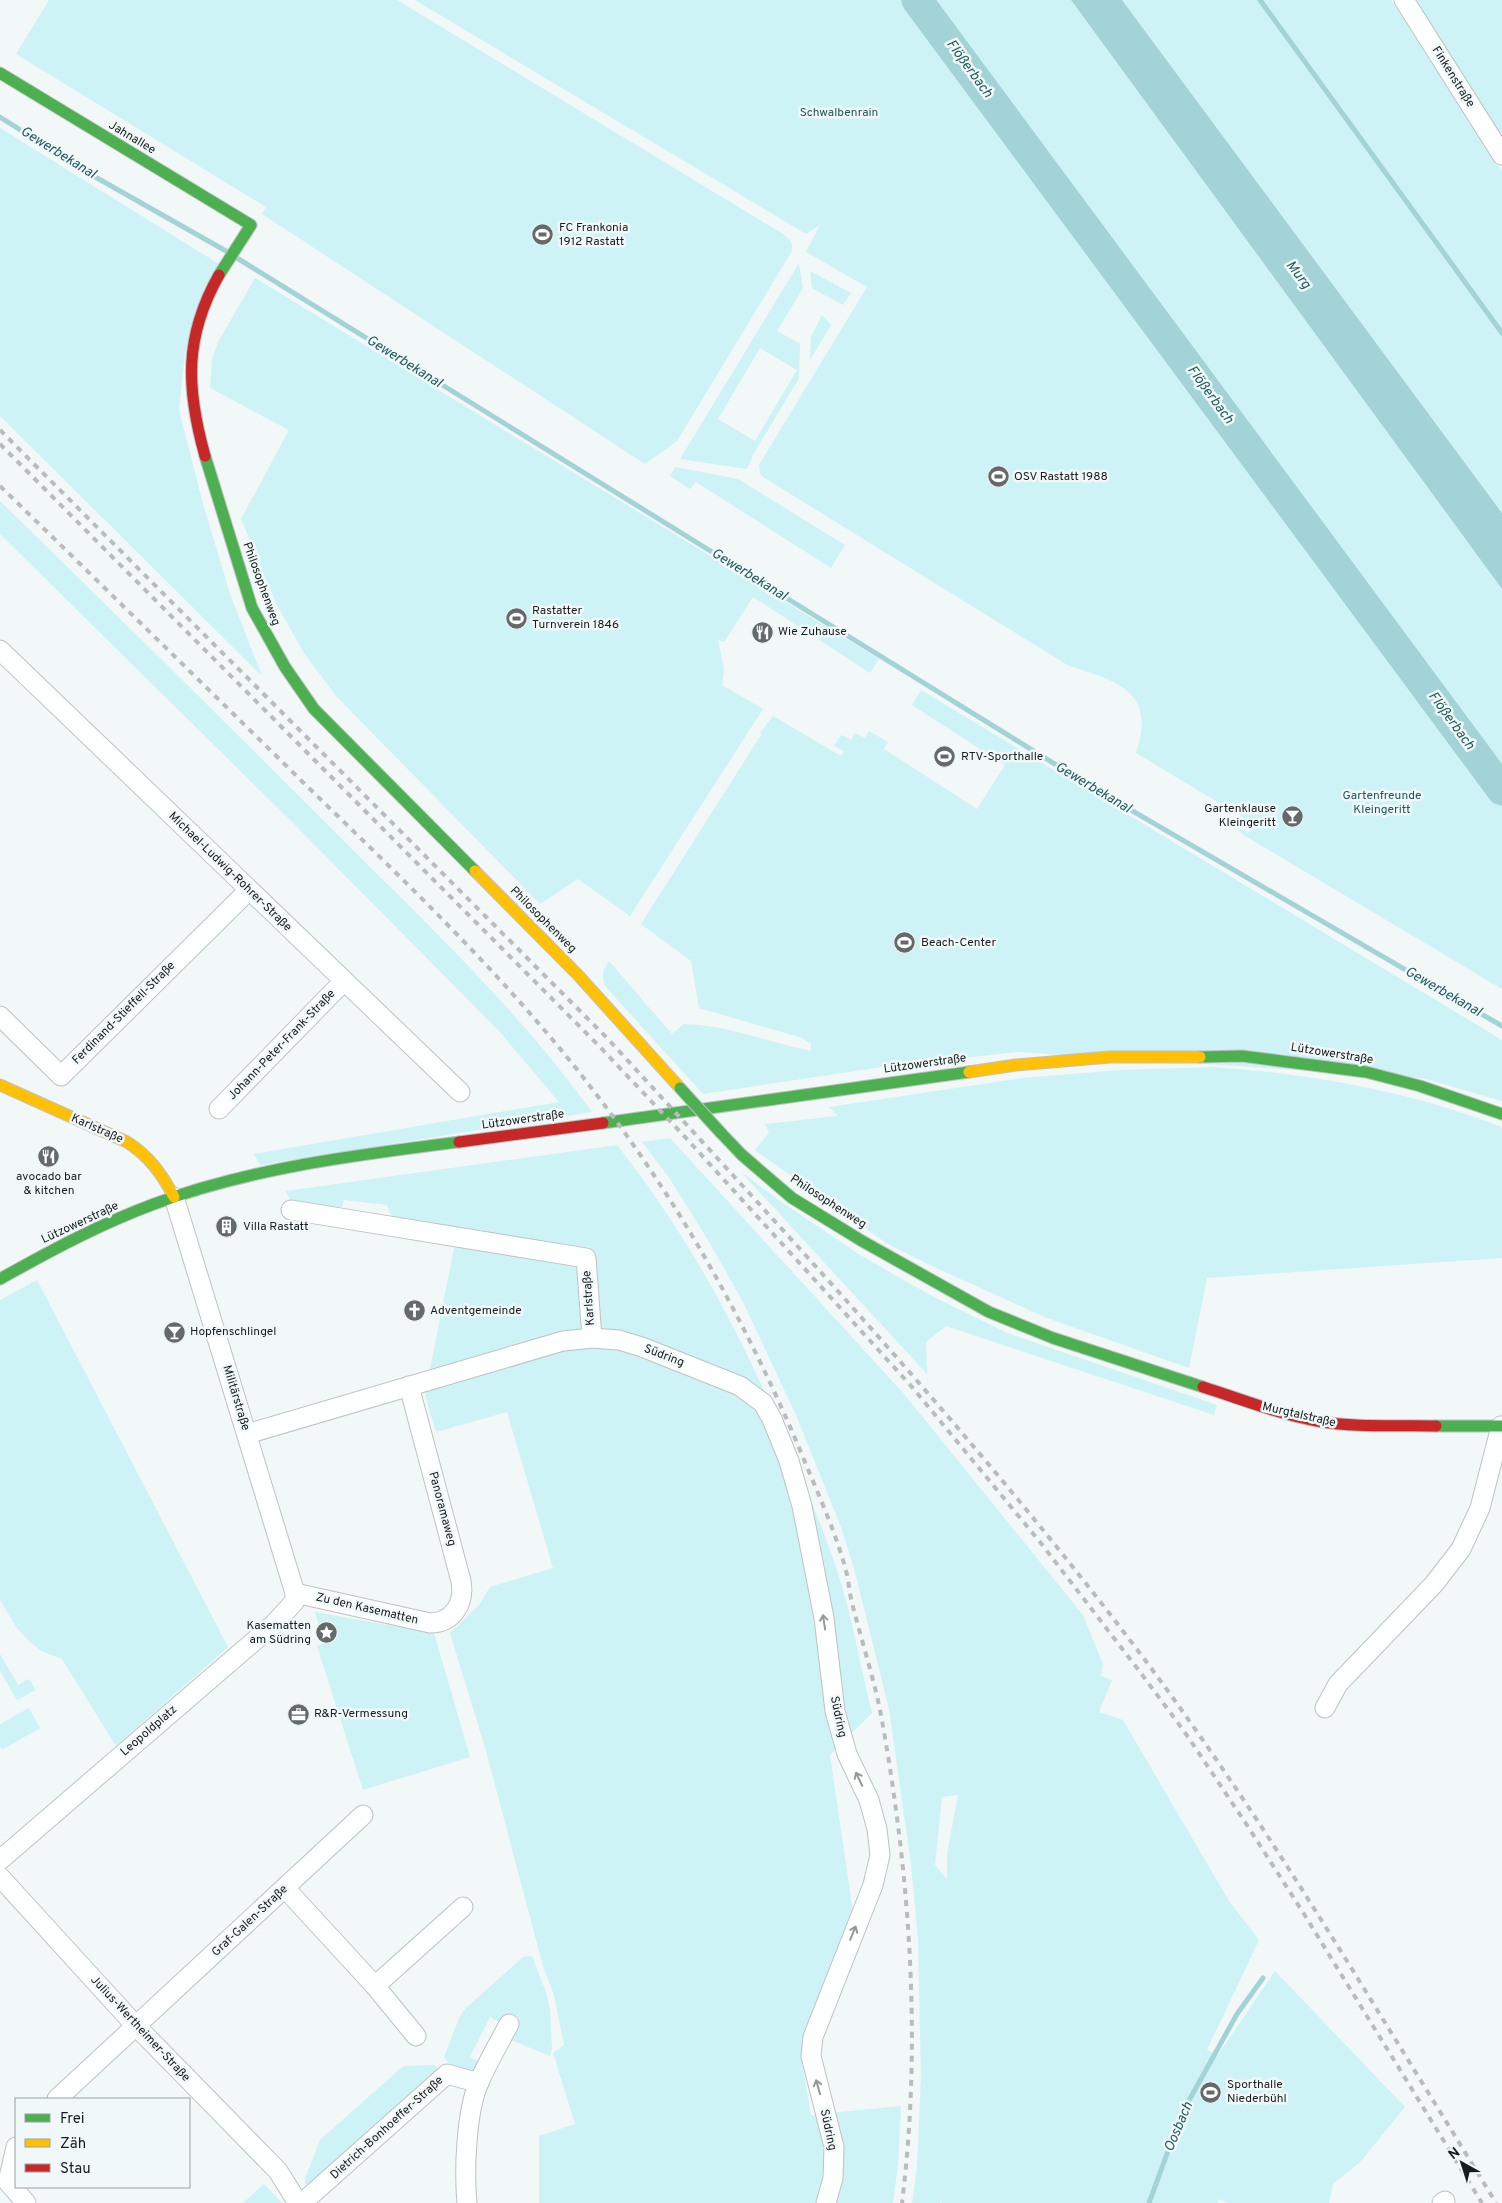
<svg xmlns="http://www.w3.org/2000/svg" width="1502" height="2203" font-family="Overpass,sans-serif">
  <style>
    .green { fill: #cdf3f6; fill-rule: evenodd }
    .water { fill: #a3d3d7 }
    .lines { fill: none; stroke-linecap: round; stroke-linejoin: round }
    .stream { stroke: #a3d3d7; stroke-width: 5 }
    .river { stroke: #a3d3d7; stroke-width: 31 }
    .street-casing { stroke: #bfc2c2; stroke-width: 21 }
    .fast-casing { stroke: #bfc2c2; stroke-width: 13 }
    .slow-casing { stroke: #bfc2c2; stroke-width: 13 }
    .jam-casing { stroke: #bfc2c2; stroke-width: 13 }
    .street { stroke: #fdfefe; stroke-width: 19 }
    .fast { stroke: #4caf50; stroke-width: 11 }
    .slow { stroke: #ffc107; stroke-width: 11 }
    .jam { stroke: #c62828; stroke-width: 11 }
    .rail { stroke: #babbbb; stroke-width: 4; stroke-dasharray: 6 6; stroke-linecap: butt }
    .fast-bridge-casing { stroke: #bfc2c2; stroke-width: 13; stroke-linecap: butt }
    .fast-bridge { stroke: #4caf50; stroke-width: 11 }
    .oneway { stroke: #969898 }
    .labels { text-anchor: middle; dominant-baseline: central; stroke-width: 5; stroke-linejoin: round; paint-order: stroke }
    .street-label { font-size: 12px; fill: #191c1c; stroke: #f0f8f9 }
    .park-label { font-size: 12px; fill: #1d565b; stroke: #f0f8f9 }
    .poi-label { font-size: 12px; fill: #191c1c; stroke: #f0f8f9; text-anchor: start }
    .water-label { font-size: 14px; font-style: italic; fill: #235b60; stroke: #f0f8f9 }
  </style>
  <rect width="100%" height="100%" fill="#f2f7f7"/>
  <!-- green -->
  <g class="green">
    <path d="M 49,0 L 397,0 L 783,234 C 790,239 793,243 792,251 L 677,441 L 645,464 L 262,214 L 266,207 L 16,54 Z"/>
    <path d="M 415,0 L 912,0 L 1502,797 L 1502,989 L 1242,834 L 1239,829 L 1249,832 L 1254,824 L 1136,753 C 1157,691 1117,681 1069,666 L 763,477 L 760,473 L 759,465 L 867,287 L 806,252 L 820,225 L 806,234 Z"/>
    <polygon points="925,0 1071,0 1502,589 1502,781"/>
    <polygon points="1122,0 1391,0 1502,171 1502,513"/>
    <polygon points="1414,0 1502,0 1502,138"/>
    <polygon points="0,128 219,264 185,352 179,410 203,504 230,594 262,676 0,416"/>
    <path d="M 799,263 L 803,288 L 777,331 L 800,344 L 799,378 L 754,453 L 747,469 L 680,459 ZM 760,348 L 797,370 L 755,441 L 718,419 Z"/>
    <polygon points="810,271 851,293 843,305 812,288"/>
    <polygon points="255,278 879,659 870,673 753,597 724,642 718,640 724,669 722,685 763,709 630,916 578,879 540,904 336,696 304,653 277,605 241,519 289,430 210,388 212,359 218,342"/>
    <polygon points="822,315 831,325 810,360 811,337"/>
    <polygon points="675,467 738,479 845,545 831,568 696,482 690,489 670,476"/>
    <path d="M 0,501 C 116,614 232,729 347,844 C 433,930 521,1013 592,1112 L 260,1165 L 254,1154 L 559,1102 L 499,1031 L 291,821 L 0,534 Z"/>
    <path d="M 921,690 L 1502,1040 L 1502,1101 L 1422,1078 L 1017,1052 L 882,1067 L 703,1094 L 605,986 C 601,975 603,970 609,961 L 672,1034 L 683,1024 C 727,1025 768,1042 811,1051 L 811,1044 L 802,1038 L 699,1008 L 691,961 L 641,924 L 761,735 L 760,733 L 773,716 L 841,756 L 844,751 L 834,746 L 841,735 L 851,740 L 855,733 L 865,738 L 869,731 L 888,742 L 884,749 L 977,809 L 1005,765 L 912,705 Z"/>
    <path d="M 1213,1067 C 1312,1074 1409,1091 1502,1127 L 1502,1258 L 1207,1278 L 1189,1368 L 1047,1318 L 934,1267 L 886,1243 L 755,1150 L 769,1133 L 765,1124 L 838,1116 L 829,1107 L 1023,1078 L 1121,1070 Z"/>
    <path d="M 670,1138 L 904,1394 L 1083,1615 L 1103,1664 L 1101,1676 L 1112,1680 L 1099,1712 L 1123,1720 L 1229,1901 L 1259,1940 L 1207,2050 L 1218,2055 L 1275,1971 L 1405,2107 L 1360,2162 L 1333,2184 L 1329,2203 L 1228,2203 L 1218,2199 L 1218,2203 L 942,2203 L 941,2201 L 940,2203 L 912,2203 L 917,2166 L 921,2078 L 918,1939 L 911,1864 L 889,1709 L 854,1568 L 841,1527 L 796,1415 L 743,1302 L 708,1240 L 670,1179 L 642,1142 ZM 958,1795 L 947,1854 L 947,1879 L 935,1865 L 942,1797 Z"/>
    <path d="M 617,1145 C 694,1243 745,1342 793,1457 C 808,1494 824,1531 837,1570 C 852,1616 860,1665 872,1713 L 830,1755 L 853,1912 L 806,2035 L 802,2063 L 811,2115 L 901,2106 L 898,2164 L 893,2203 L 539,2203 L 539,2136 L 575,2124 L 553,2053 L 564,2045 L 554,1995 L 543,1966 L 486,1751 L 450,1633 L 479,1605 L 490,1587 L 553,1568 L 507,1412 L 436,1432 L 425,1395 L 455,1243 L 392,1218 L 387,1205 L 344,1200 L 341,1209 L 290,1200 L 286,1191 Z"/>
    <polygon points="741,1172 783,1203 860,1255 930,1295 1007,1333 1217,1405 1214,1415 946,1326 926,1342 927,1374"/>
    <polygon points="37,1280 228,1647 116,1746 62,1659 41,1651 28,1640 16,1627 0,1600 0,1300"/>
    <polygon points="315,1612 434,1633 470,1757 363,1790 317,1646 324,1643"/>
    <polygon points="0,1654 18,1685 29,1679 36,1690 17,1700 0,1671"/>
    <polygon points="29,1708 40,1728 2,1750 0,1746 0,1724"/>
    <path d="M 532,1956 L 546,1992 L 550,2010 L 552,2049 L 550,2056 L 511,2040 L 518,2024 L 505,2018 L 501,2023 L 490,2017 L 470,2057 L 481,2063 L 476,2071 C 465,2074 450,2068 444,2057 L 460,2016 L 466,2008 L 523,1957 Z"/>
    <polygon points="434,2065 439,2071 311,2190 305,2183 305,2178 320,2140 401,2068 405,2066"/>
    <polygon points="264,2184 282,2203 243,2203"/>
  </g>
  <!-- water -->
  <polygon class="water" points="1071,0 1122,0 1502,513 1502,589"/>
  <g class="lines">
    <!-- stream -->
    <g class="stream">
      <polyline points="1260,0 1502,333"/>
      <polyline points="0,117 90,174 226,251"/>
      <polyline points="237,258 1100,792 1502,1026"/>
      <polyline points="1149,2203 1182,2113 1237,2014 1263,1978"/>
    </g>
    <!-- river -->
    <polyline class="river" points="917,0 1502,790"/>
    <defs>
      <g id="street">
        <polyline points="1404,0 1502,155"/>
        <polyline points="0,650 460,1092"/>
        <polyline points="0,1016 61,1076 249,890"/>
        <polyline points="219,1109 344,981"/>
        <polyline points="291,1210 586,1258 592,1338"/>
        <polyline points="247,1434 563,1341 592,1338 619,1340 642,1347 740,1386 763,1403 772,1419 789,1461 802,1506 824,1618 835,1711 847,1754 869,1800 877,1829 880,1855 873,1885 813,2037 811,2056 834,2147 833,2178 826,2203"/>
        <path d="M 295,1593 L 430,1623 C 453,1623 465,1603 461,1581 L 409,1386"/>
        <polyline points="1325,1708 1338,1684 1434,1584 1461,1549 1480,1508 1501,1426"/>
        <polyline points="0,1860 274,1624 295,1601 295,1593 174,1197"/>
        <polyline points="0,1877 136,2026 278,2171 298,2203"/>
        <polyline points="285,1888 375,1986 416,2036"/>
        <polyline points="375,1986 463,1907"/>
        <polyline points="57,2099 363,1815"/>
        <polyline points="16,2147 8,2182 26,2203"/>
        <polyline points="302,2203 447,2074 479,2083"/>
        <path d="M 467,2203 C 464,2171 466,2112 479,2082 C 488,2062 499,2043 509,2024"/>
        <polyline points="1442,2203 1445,2201"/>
      </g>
      <g id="fast">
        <polyline points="0,73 251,225 219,275"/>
        <polyline points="205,456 252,608 285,667 314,709 475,871"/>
        <polyline points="1200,1057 1242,1056 1366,1072 1420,1086 1502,1114"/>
        <polyline points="603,1123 969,1072"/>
        <polyline points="721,1133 742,1155 792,1198 862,1241 989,1312 1053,1338 1203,1387"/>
        <path d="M 0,1279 C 50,1251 100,1224 154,1204 C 251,1168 356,1155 459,1142"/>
        <polyline points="1436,1426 1502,1426"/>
      </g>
      <g id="slow">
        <polyline points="475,871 578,975 680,1088"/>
        <polyline points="969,1072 1016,1065 1110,1057 1200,1057"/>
        <path d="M 0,1085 L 127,1142 C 149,1156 162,1174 174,1197"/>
      </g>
      <g id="jam">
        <path d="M 205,456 C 186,388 184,337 219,275"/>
        <polyline points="459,1142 603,1123"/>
        <path d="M 1203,1387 C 1241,1399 1278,1414 1317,1421 C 1356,1428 1397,1425 1436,1426"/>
      </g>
    </defs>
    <!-- street casing -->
    <use href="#street" class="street-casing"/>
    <!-- fast casing -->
    <use href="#fast" class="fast-casing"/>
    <!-- slow casing -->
    <use href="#slow" class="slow-casing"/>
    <!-- jam casing -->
    <use href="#jam" class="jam-casing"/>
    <!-- street -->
    <use href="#street" class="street"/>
    <!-- fast -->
    <use href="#fast" class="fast"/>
    <!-- slow -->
    <use href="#slow" class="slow"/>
    <!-- jam -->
    <use href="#jam" class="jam"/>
    <!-- rail -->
    <g class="rail">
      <path d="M 0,430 L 608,1039 C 794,1242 982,1443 1148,1664 C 1233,1778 1309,1899 1384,2021 C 1421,2081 1459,2142 1496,2203"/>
      <polyline points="0,444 600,1047 686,1138 912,1387 1040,1542 1137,1668 1184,1731 1245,1822 1304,1914 1482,2203"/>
      <path d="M 0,486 C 105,588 209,690 314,793 C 411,887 511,983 593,1090 C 681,1204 750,1329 805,1462 C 819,1496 835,1531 845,1567 C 849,1580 849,1593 853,1607 C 862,1642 874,1679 881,1715 C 910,1875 922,2041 902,2203"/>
    </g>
    <defs>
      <polyline id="fast-bridge" points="680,1088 721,1133"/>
    </defs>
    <!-- fast-bridge casing -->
    <use href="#fast-bridge" class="fast-bridge-casing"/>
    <!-- fast-bridge -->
    <use href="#fast-bridge" class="fast-bridge"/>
  </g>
  <!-- one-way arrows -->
  <defs><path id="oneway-shaft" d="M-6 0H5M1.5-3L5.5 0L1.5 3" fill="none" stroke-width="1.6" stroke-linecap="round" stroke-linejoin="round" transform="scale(1.25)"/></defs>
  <g class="oneway">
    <use href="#oneway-shaft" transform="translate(824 1622) rotate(-98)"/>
    <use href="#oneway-shaft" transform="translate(859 1779) rotate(-115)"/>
    <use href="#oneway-shaft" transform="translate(853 1933) rotate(-68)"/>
    <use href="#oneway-shaft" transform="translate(818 2087) rotate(-106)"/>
  </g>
  <!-- icons -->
  <defs>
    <symbol id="stadium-disc" viewBox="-11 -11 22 22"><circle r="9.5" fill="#656969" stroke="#f0f8f9"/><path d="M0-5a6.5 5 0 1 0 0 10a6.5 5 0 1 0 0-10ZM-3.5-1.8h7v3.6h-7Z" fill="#fff"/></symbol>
    <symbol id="restaurant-disc" viewBox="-11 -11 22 22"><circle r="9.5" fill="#656969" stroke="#f0f8f9"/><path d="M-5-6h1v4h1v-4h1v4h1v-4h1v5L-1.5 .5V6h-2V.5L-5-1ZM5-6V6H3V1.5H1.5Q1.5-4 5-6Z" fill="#fff"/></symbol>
    <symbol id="bar-disc" viewBox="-11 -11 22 22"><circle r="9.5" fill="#656969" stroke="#f0f8f9"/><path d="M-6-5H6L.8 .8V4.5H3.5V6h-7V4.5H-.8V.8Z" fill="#fff"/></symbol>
    <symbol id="building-disc" viewBox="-11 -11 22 22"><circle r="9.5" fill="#656969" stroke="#f0f8f9"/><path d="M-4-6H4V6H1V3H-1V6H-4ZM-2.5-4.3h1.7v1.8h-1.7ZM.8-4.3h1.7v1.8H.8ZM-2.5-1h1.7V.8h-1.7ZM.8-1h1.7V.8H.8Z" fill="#fff"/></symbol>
    <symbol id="church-disc" viewBox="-11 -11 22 22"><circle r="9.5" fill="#656969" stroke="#f0f8f9"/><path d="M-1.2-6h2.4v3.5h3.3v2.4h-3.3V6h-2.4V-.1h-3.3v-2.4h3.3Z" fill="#fff"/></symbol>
    <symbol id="sight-disc" viewBox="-11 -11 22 22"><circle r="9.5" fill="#656969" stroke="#f0f8f9"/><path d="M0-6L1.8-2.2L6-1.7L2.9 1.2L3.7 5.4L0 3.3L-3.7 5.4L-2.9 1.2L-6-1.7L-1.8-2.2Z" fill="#fff"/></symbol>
    <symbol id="office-disc" viewBox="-11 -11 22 22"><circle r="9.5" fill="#656969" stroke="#f0f8f9"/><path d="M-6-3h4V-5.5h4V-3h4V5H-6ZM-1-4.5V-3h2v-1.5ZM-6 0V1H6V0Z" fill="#fff"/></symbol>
  </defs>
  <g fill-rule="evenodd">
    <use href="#stadium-disc" x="530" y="222" width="25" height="25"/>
    <use href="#stadium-disc" x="986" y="464" width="25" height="25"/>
    <use href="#stadium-disc" x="504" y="606" width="25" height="25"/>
    <use href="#restaurant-disc" x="750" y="620" width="25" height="25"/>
    <use href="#stadium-disc" x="932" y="744" width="25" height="25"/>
    <use href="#bar-disc" x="1280" y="804" width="25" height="25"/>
    <use href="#stadium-disc" x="892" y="930" width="25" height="25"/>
    <use href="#restaurant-disc" x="36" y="1144" width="25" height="25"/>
    <use href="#building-disc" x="214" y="1214" width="25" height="25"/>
    <use href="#church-disc" x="402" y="1298" width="25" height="25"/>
    <use href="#bar-disc" x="162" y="1320" width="25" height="25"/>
    <use href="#sight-disc" x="314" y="1620" width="25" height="25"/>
    <use href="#office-disc" x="286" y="1702" width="25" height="25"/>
    <use href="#stadium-disc" x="1198" y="2080" width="25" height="25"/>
  </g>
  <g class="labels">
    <!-- street labels -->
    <g class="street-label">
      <text transform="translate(1453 77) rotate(58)">Finkenstraße</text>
      <text transform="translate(132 138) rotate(31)">Jahnallee</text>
      <text transform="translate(261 584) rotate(70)">Philosophenweg</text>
      <text transform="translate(230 872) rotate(44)">Michael-Ludwig-Rohrer-Straße</text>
      <text transform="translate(543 920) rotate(45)">Philosophenweg</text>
      <text transform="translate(124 1013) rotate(-45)">Ferdinand-Stieffell-Straße</text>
      <text transform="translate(282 1045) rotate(-46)">Johann-Peter-Frank-Straße</text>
      <text transform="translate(1332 1054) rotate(9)">Lützowerstraße</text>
      <text transform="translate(925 1064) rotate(-8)">Lützowerstraße</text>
      <text transform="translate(523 1120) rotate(-8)">Lützowerstraße</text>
      <text transform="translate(97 1129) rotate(24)">Karlstraße</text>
      <text transform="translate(828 1202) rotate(33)">Philosophenweg</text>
      <text transform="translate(80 1223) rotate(-25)">Lützowerstraße</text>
      <text transform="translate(589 1298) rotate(-94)">Karlstraße</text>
      <text transform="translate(664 1356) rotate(21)">Südring</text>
      <text transform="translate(236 1398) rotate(73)">Militärstraße</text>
      <text transform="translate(1299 1415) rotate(13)">Murgtalstraße</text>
      <text transform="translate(442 1509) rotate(75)">Panoramaweg</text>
      <text transform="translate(367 1609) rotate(13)">Zu den Kasematten</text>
      <text transform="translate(838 1717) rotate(78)">Südring</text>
      <text transform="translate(149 1731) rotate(-41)">Leopoldplatz</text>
      <text transform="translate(250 1921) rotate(-43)">Graf-Galen-Straße</text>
      <text transform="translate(140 2029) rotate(47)">Julius-Wertheimer-Straße</text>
      <text transform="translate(387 2128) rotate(-42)">Dietrich-Bonhoeffer-Straße</text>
      <text transform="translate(828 2130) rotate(78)">Südring</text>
    </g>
    <!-- park labels -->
    <g class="park-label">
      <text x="839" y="113">Schwalbenrain</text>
      <text x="1382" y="796">Gartenfreunde<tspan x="1382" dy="14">Kleingeritt</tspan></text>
    </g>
    <!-- poi labels -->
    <g class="poi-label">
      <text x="559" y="228">FC Frankonia<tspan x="559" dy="14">1912 Rastatt</tspan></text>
      <text x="1014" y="477">OSV Rastatt 1988</text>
      <text x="532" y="611">Rastatter<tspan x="532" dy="14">Turnverein 1846</tspan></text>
      <text x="778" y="632">Wie Zuhause</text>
      <text x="961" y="757">RTV-Sporthalle</text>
      <text x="1276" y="809" text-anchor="end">Gartenklause<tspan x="1276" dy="14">Kleingeritt</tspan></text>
      <text x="921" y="943">Beach-Center</text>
      <text x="49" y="1177" text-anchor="middle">avocado bar<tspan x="49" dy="14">&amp; kitchen</tspan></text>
      <text x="243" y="1227">Villa Rastatt</text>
      <text x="430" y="1311">Adventgemeinde</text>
      <text x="190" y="1332">Hopfenschlingel</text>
      <text x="311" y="1626" text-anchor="end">Kasematten<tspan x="311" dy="14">am Südring</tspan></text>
      <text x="314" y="1714">R&amp;R-Vermessung</text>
      <text x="1227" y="2085">Sporthalle<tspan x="1227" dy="14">Niederbühl</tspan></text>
    </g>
    <!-- water labels -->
    <g class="water-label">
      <text transform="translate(969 69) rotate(54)">Flößerbach</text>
      <text transform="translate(58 153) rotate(32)">Gewerbekanal</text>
      <text transform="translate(1298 275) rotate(53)">Murg</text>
      <text transform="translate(404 362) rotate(32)">Gewerbekanal</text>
      <text transform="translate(1210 395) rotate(54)">Flößerbach</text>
      <text transform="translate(749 575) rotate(32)">Gewerbekanal</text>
      <text transform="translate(1451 721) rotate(54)">Flößerbach</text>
      <text transform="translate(1093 788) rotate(31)">Gewerbekanal</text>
      <text transform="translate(1443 992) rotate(30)">Gewerbekanal</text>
      <text transform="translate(1179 2127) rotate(-67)">Oosbach</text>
    </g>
  </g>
  <!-- legend -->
  <rect x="15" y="2098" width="175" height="90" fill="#f0f8f9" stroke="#9aa0a1"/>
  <rect x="25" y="2114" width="25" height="8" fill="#4caf50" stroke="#9aa0a1"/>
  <text x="60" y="2123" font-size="15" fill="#191c1c">Frei</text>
  <rect x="25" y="2139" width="25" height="8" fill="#ffc107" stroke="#9aa0a1"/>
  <text x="60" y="2148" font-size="15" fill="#191c1c">Zäh</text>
  <rect x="25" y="2164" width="25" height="8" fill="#c62828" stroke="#9aa0a1"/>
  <text x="60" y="2173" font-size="15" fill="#191c1c">Stau</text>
  <!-- north arrow -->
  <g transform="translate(1462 2163) rotate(321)" stroke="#f0f8f9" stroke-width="4" paint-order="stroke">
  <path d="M0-4L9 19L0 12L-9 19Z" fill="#191c1c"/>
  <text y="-8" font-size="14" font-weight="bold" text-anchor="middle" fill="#191c1c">N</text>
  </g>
</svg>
